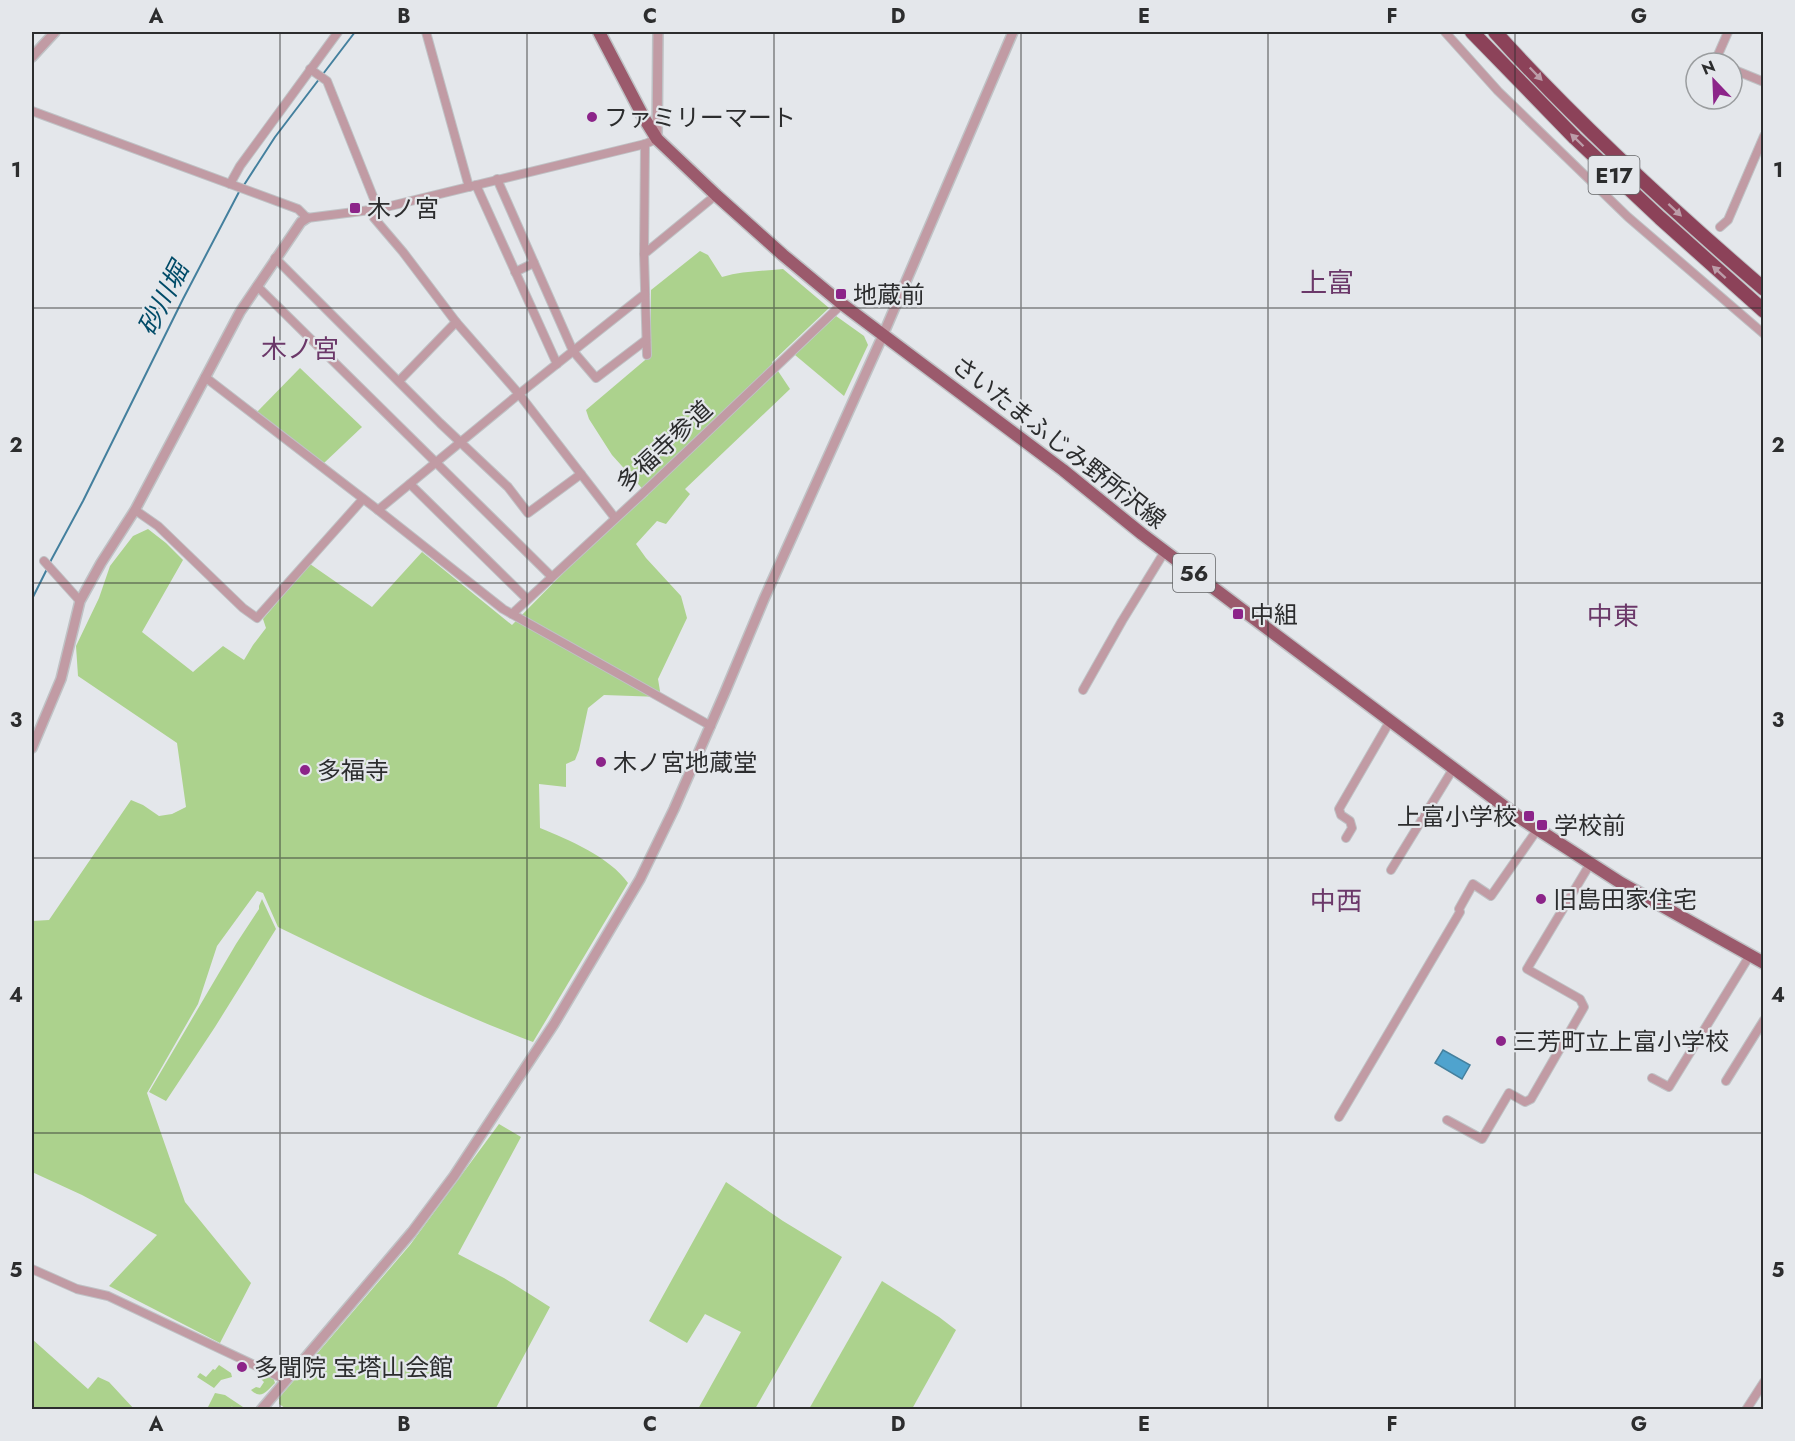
<svg xmlns="http://www.w3.org/2000/svg" width="1795" height="1441" font-family="Jost,'Noto Sans JP',sans-serif">
  <style>
    .green { fill: #acd28d }
    .water { fill: #4fa3ce; stroke: #44809e; stroke-width: 1.5 }
    .lines { fill: none; stroke-linecap: round; stroke-linejoin: round }
    .stream { stroke: #44809e; stroke-width: 2 }
    .minor-casing { stroke: #bfc2c5; stroke-width: 10 }
    .tertiary-casing { stroke: #bfc2c5; stroke-width: 12 }
    .primary-casing { stroke: #bfc2c5; stroke-width: 15 }
    .motorway-casing { stroke: #bfc2c5; stroke-width: 16 }
    .minor { stroke: #c19ba4; stroke-width: 8 }
    .tertiary { stroke: #c19ba4; stroke-width: 9 }
    .primary { stroke: #9b5a6c; stroke-width: 12 }
    .motorway { stroke: #8c4259; stroke-width: 14 }
    .oneway { fill: #bc9da9 }
    .grid { fill: none; stroke: #2c2d2e; stroke-width: 1.5; stroke-opacity: 0.55 }
    .poi-dot { fill: #8c2489; stroke: #e4e7eb; stroke-width: 2 }
    .labels { text-anchor: middle; dominant-baseline: central; stroke-width: 4.5; stroke-linejoin: round; paint-order: stroke }
    .shield { fill: #e4e7eb; stroke: #636567; stroke-width: 1.5 }
    .shield-label { font-size: 22px; font-weight: bold; fill: #2c2d2e }
    .poi-label { font-size: 24px; fill: #2c2d2e; stroke: #e4e7eb; text-anchor: start }
    .street-label { font-size: 24px; fill: #2c2d2e; stroke: #e4e7eb }
    .water-label { font-size: 26px; font-style: italic; fill: #014b68; stroke: #e4e7eb }
    .neighbourhood-label { font-size: 26px; fill: #6b3869; stroke: #e4e7eb }
    .quarter-label { font-size: 27px; fill: #6b3869; stroke: #e4e7eb }
    .neatline { fill: none; stroke: #2c2d2e; stroke-width: 2 }
    .grid-label { font-size: 20px; text-anchor: middle; font-weight: bold; fill: #2c2d2e }
  </style>
  <rect width="100%" height="100%" fill="#e4e7eb"/>
  <!-- green -->
  <g class="green">
    <path d="M 700,251 L 708,255 L 722,277 C 742,271 762,271 783,269 L 829,308 L 772,362 L 790,389 L 685,489 L 690,494 L 666,524 L 657,521 L 636,544 L 646,558 L 681,596 L 687,618 L 658,679 L 661,697 L 604,695 L 588,708 L 579,750 L 575,760 L 566,764 L 566,787 L 539,784 L 540,828 C 569,840 610,857 628,883 L 533,1042 C 446,1009 362,968 278,927 L 263,893 L 257,891 L 217,946 L 198,1004 L 147,1093 L 185,1202 L 251,1283 L 220,1343 L 109,1286 L 157,1235 L 82,1195 L 32,1172 L 32,921 L 49,920 L 131,800 L 143,805 L 159,816 L 172,814 L 186,807 L 177,743 L 78,676 L 76,646 L 99,598 L 110,566 L 133,536 L 148,529 L 166,543 L 183,560 L 142,632 L 193,672 L 223,646 L 244,660 L 253,645 L 266,628 L 263,619 L 310,564 L 372,607 L 422,552 L 512,625 L 579,557 L 648,495 L 612,455 L 589,419 L 586,410 L 651,355 L 651,290 Z"/>
    <polygon points="836,316 864,336 868,345 844,396 795,355"/>
    <polygon points="300,368 362,427 324,463 257,412"/>
    <polygon points="262,899 276,929 215,1027 166,1101 149,1092 236,944 259,909 259,906"/>
    <polygon points="499,1124 521,1137 458,1254 504,1278 550,1307 496,1408 498,1409 288,1410 279,1404 279,1398 410,1245"/>
    <polygon points="726,1182 783,1221 842,1257 755,1409 698,1409 741,1332 705,1314 687,1343 649,1321"/>
    <polygon points="882,1281 939,1317 956,1330 912,1409 809,1409"/>
    <polygon points="32,1339 88,1389 98,1377 109,1382 134,1409 32,1409"/>
    <polygon points="219,1365 231,1373 232,1377 221,1380 214,1388 197,1377 200,1373 206,1377 213,1369 215,1370"/>
    <path d="M 261,1373 L 264,1373 L 273,1377 L 275,1383 C 267,1391 261,1400 251,1390 L 256,1387 L 260,1388 L 264,1382 L 260,1378 Z"/>
    <polygon points="215,1393 225,1395 246,1409 236,1409 231,1406 234,1409 204,1409 208,1407"/>
  </g>
  <!-- water -->
  <polygon class="water" points="1443,1050 1470,1065 1462,1079 1435,1063"/>
  <g class="lines">
    <!-- stream -->
    <g class="stream">
      <polyline points="244,185 275,137 355,32"/>
      <polyline points="49,564 83,501 183,299 240,190"/>
      <polyline points="32,599 47,569"/>
    </g>
    <defs>
      <g id="minor">
        <polyline points="426,32 469,187"/>
        <polyline points="1445,32 1498,91 1628,217 1764,334"/>
        <polyline points="1719,63 1717,57 1728,32"/>
        <polyline points="310,69 327,81 378,209"/>
        <polyline points="1732,69 1764,82"/>
        <polyline points="32,111 298,209 307,218 378,209 645,144 657,139"/>
        <polyline points="645,144 644,254 647,355"/>
        <polyline points="497,179 573,351 596,378 646,340"/>
        <polyline points="230,184 240,166 338,32"/>
        <polyline points="476,185 557,364"/>
        <polyline points="370,210 374,218 403,252 456,322 519,394 615,518"/>
        <polyline points="1720,227 1728,220 1764,136"/>
        <polyline points="644,254 716,195"/>
        <polyline points="275,258 440,423 508,487 528,513 581,474"/>
        <polyline points="515,272 534,263"/>
        <polyline points="257,286 551,576"/>
        <polyline points="205,377 378,510 503,609 711,726"/>
        <polyline points="399,381 456,322"/>
        <polyline points="410,484 527,599"/>
        <polyline points="135,510 158,526 243,608 257,618 363,499"/>
        <polyline points="378,510 519,394 645,294"/>
        <polyline points="44,561 80,601"/>
        <polyline points="512,614 641,495 842,304"/>
        <polyline points="1083,690 1122,621 1165,551"/>
        <polyline points="1346,838 1352,828 1350,821 1341,815 1339,809 1390,721"/>
        <polyline points="1391,870 1453,769"/>
        <polyline points="1652,1078 1669,1087 1750,955"/>
        <polyline points="1726,1081 1764,1020"/>
        <polyline points="1339,1117 1460,912 1459,909 1473,884 1491,896 1537,830"/>
        <polyline points="1447,1120 1482,1139 1509,1093 1525,1102 1531,1099 1584,1007 1580,999 1527,969 1590,864"/>
        <polyline points="32,1269 77,1289 108,1296 286,1380"/>
        <polyline points="1746,1410 1764,1382"/>
      </g>
      <g id="tertiary">
        <polyline points="32,57 55,32"/>
        <polyline points="657,139 658,32"/>
        <polyline points="32,748 61,679 80,601 101,563 135,510 240,312 301,222 307,218"/>
        <polyline points="261,1410 412,1232 454,1176 554,1024 640,879 674,809 725,692 764,599 883,335 1013,32"/>
      </g>
      <polyline id="primary" points="599,32 644,118 657,139 716,195 783,255 842,304 1063,470 1142,534 1240,608 1517,816 1621,883 1764,963"/>
      <g id="motorway">
        <polyline points="1472,32 1575,138 1660,218 1764,311"/>
        <path d="M 1495,32 C 1578,124 1670,208 1764,289"/>
      </g>
    </defs>
    <!-- minor casing -->
    <use href="#minor" class="minor-casing"/>
    <!-- tertiary casing -->
    <use href="#tertiary" class="tertiary-casing"/>
    <!-- primary casing -->
    <use href="#primary" class="primary-casing"/>
    <!-- motorway casing -->
    <use href="#motorway" class="motorway-casing"/>
    <!-- minor -->
    <use href="#minor" class="minor"/>
    <!-- tertiary -->
    <use href="#tertiary" class="tertiary"/>
    <!-- primary -->
    <use href="#primary" class="primary"/>
    <!-- motorway -->
    <use href="#motorway" class="motorway"/>
  </g>
  <!-- one-way arrows -->
  <defs><path id="oneway-solid" d="M-6-.8H1V-3.2L6.5 0L1 3.2V.8H-6Z" transform="scale(1.5)"/></defs>
  <g class="oneway">
    <use href="#oneway-solid" transform="translate(1536 74) rotate(46)"/>
    <use href="#oneway-solid" transform="translate(1577 140) rotate(-136)"/>
    <use href="#oneway-solid" transform="translate(1675 210) rotate(43)"/>
    <use href="#oneway-solid" transform="translate(1719 272) rotate(-138)"/>
  </g>
  <!-- grid -->
  <path class="grid" d="M 280,32 L 280,1410M 527,32 L 527,1410M 774,32 L 774,1410M 1021,32 L 1021,1410M 1268,32 L 1268,1410M 1515,32 L 1515,1410M 32,308 L 1764,308M 32,583 L 1764,583M 32,858 L 1764,858M 32,1133 L 1764,1133"/>
  <!-- markers -->
  <g class="poi-dot">
    <circle cx="592" cy="117" r="6"/>
    <rect x="349" y="202" width="12" height="12" rx="3"/>
    <rect x="835" y="288" width="12" height="12" rx="3"/>
    <rect x="1232" y="608" width="12" height="12" rx="3"/>
    <circle cx="601" cy="762" r="6"/>
    <circle cx="305" cy="770" r="6"/>
    <rect x="1523" y="810" width="12" height="12" rx="3"/>
    <rect x="1536" y="819" width="12" height="12" rx="3"/>
    <circle cx="1541" cy="899" r="6"/>
    <circle cx="1501" cy="1041" r="6"/>
    <circle cx="242" cy="1367" r="6"/>
  </g>
  <g class="labels">
    <!-- shield labels -->
    <g class="shield">
      <rect x="1588.5" y="156" width="51" height="38" rx="4.5"/>
      <rect x="1173" y="554" width="42" height="38" rx="4.5"/>
    </g>
    <g class="shield-label">
      <text x="1614" y="175">E17</text>
      <text x="1194" y="573">56</text>
    </g>
    <!-- poi labels -->
    <g class="poi-label">
      <text x="604" y="117">ファミリーマート</text>
      <text x="367" y="208">木ノ宮</text>
      <text x="853" y="294">地蔵前</text>
      <text x="1250" y="614">中組</text>
      <text x="613" y="762">木ノ宮地蔵堂</text>
      <text x="317" y="770">多福寺</text>
      <text x="1517" y="816" text-anchor="end">上富小学校</text>
      <text x="1554" y="825">学校前</text>
      <text x="1553" y="899">旧島田家住宅</text>
      <text x="1513" y="1041">三芳町立上富小学校</text>
      <text x="254" y="1367">多聞院 宝塔山会館</text>
    </g>
    <!-- street labels -->
    <g class="street-label">
      <text transform="translate(1059 442) rotate(38)">さいたまふじみ野所沢線</text>
      <text transform="translate(664 446) rotate(-43)">多福寺参道</text>
    </g>
    <!-- water labels -->
    <g class="water-label">
      <text transform="translate(163 299) rotate(-63)">砂川堀</text>
    </g>
    <!-- neighbourhood labels -->
    <g class="neighbourhood-label">
      <text x="300" y="349">木ノ宮</text>
      <text x="1613" y="616">中東</text>
      <text x="1336" y="901">中西</text>
    </g>
    <!-- quarter labels -->
    <g class="quarter-label">
      <text x="1327" y="282">上富</text>
    </g>
  </g>
  <!-- border -->
  <rect width="1795" height="1441" fill="none" stroke="#e4e7eb" stroke-width="66"/>
  <!-- north arrow -->
  <g transform="translate(1714 81) rotate(337)"><circle r="28" fill="#e4e7eb" stroke="#9a9d9f" stroke-width="1.5"/>
  <path d="M0-4.5L10 22L0 15L-10 22Z" fill="#8c2489"/>
  <text y="-9" font-size="16" font-weight="bold" text-anchor="middle" fill="#2c2d2e">N</text>
  </g>
  <rect x="33" y="33" width="1729" height="1375" class="neatline"/>
  <g class="grid-label">
    <text x="156" y="23">A</text>
    <text x="404" y="23">B</text>
    <text x="650" y="23">C</text>
    <text x="898" y="23">D</text>
    <text x="1144" y="23">E</text>
    <text x="1392" y="23">F</text>
    <text x="1639" y="23">G</text>
    <text x="16" y="177">1</text>
    <text x="1778" y="177">1</text>
    <text x="16" y="452">2</text>
    <text x="1778" y="452">2</text>
    <text x="16" y="727">3</text>
    <text x="1778" y="727">3</text>
    <text x="16" y="1002">4</text>
    <text x="1778" y="1002">4</text>
    <text x="16" y="1277">5</text>
    <text x="1778" y="1277">5</text>
    <text x="156" y="1431">A</text>
    <text x="404" y="1431">B</text>
    <text x="650" y="1431">C</text>
    <text x="898" y="1431">D</text>
    <text x="1144" y="1431">E</text>
    <text x="1392" y="1431">F</text>
    <text x="1639" y="1431">G</text>
  </g>
</svg>
